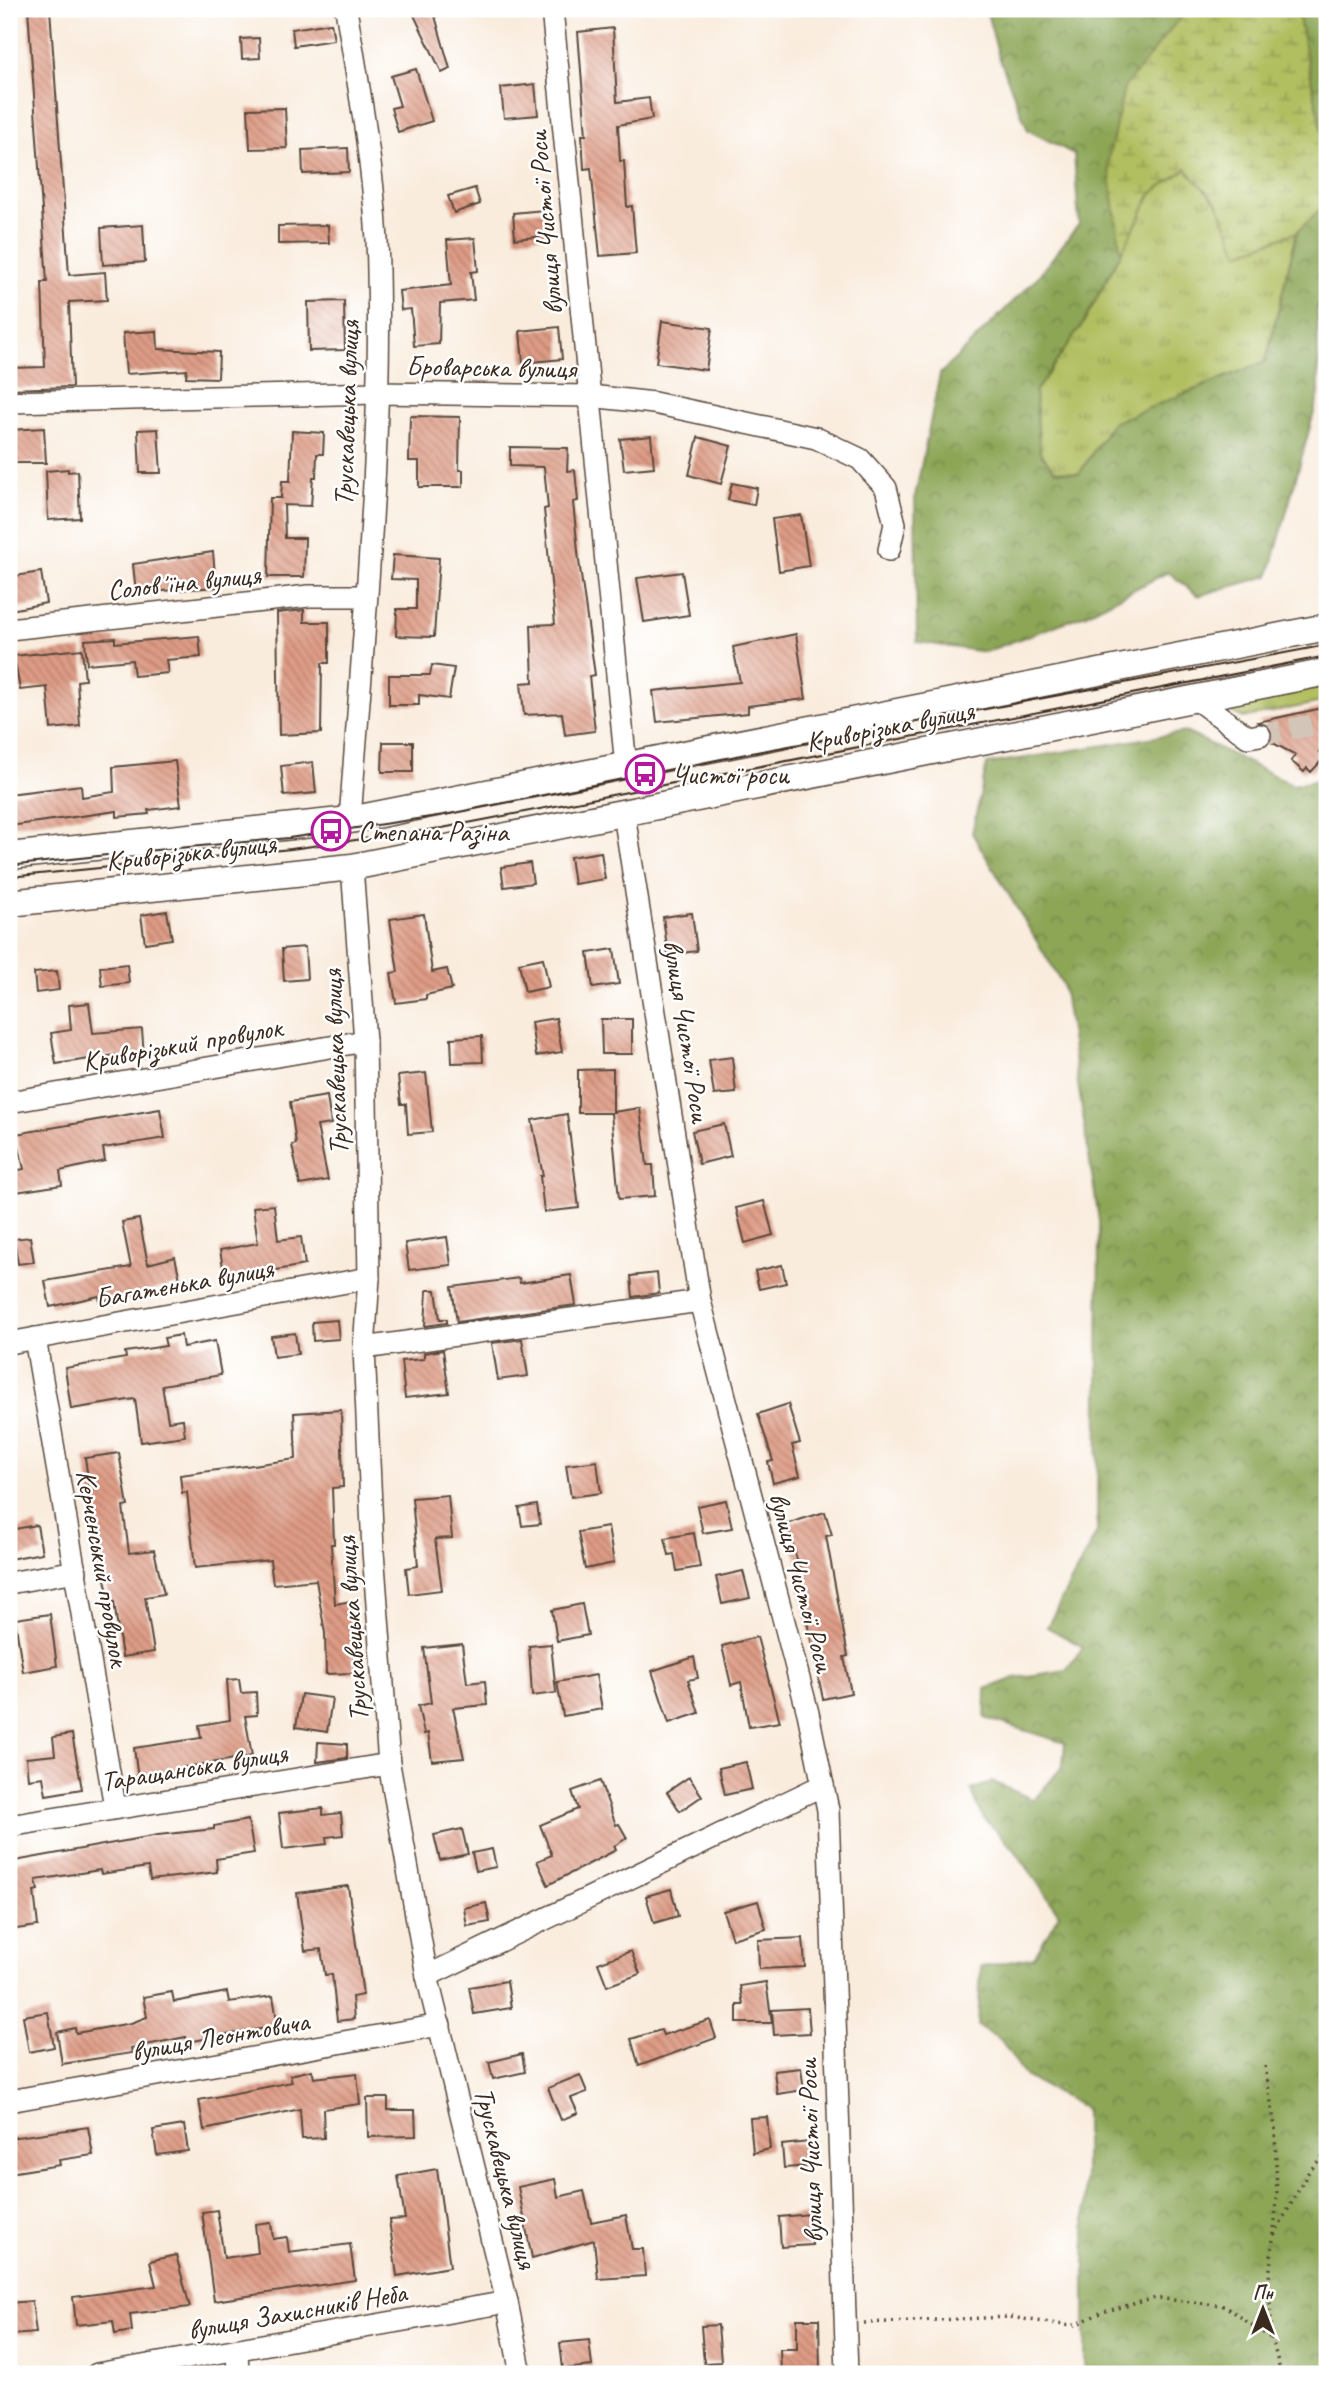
<svg xmlns="http://www.w3.org/2000/svg" width="1336" height="2383" font-family="Caveat,sans-serif">
  <style>
    .grass { fill: url(#grass-tufts); stroke: #767440; stroke-width: 2 }
    .forest { fill: url(#forest-crowns); stroke: #64683a; stroke-width: 2 }
    .wetland { fill: url(#wetland-marsh); stroke: #767440; stroke-width: 2 }
    .building { fill: url(#building-back-hatch) }
    .lines { fill: none; stroke-linecap: round; stroke-linejoin: round }
    .minor-tunnel { stroke: #d3c5b7; stroke-width: 21; stroke-dasharray: 21 10; stroke-linecap: butt }
    .minor-casing { stroke: #58473b; stroke-width: 24 }
    .major-casing { stroke: #58473b; stroke-width: 29 }
    .path { stroke: #58473b; stroke-width: 3.5; stroke-dasharray: 2 5; stroke-linecap: butt }
    .minor { stroke: #fff; stroke-width: 21 }
    .major { stroke: #fff; stroke-width: 26 }
    .tram { stroke: #3b2a1e; stroke-width: 2 }
    .labels { text-anchor: middle; dominant-baseline: central; stroke-width: 5; stroke-linejoin: round; paint-order: stroke }
    .street-label { font-size: 28px; fill: #3b2a1e; stroke: #fff }
    .poi-label { font-size: 28px; fill: #3b2a1e; stroke: #fff; text-anchor: start }
  </style>
  <defs>
    <pattern id="grass-tufts" width="24" height="20" patternUnits="userSpaceOnUse" patternTransform="scale(1.75)"><rect width="24" height="20" fill="#b1bf61"/><path d="M3 7l-1-3M5 7V3M7 7l1-3M15 17l-1-3M17 17v-4M19 17l1-3" fill="none" stroke="#919b4f"/></pattern>
    <pattern id="forest-crowns" width="20" height="18" patternUnits="userSpaceOnUse" patternTransform="scale(1.75)"><rect width="20" height="18" fill="#8ca657"/><path d="M2 6a3 3 0 1 1 6 0M12 15a3 3 0 1 1 6 0" fill="none" stroke="#748747"/></pattern>
    <pattern id="wetland-marsh" width="20" height="14" patternUnits="userSpaceOnUse" patternTransform="scale(1.75)"><rect width="20" height="14" fill="#b1bf61"/><path d="M1 5h8M5 5V1M11 12h8M15 12V8" fill="none" stroke="#919b4f"/></pattern>
    <pattern id="building-back-hatch" width="6" height="6" patternUnits="userSpaceOnUse" patternTransform="scale(1.75)"><rect width="6" height="6" fill="#de9b85"/><path d="M-1 5l2 2M0 0l6 6M5-1l2 2" fill="none" stroke="#b57f6c"/></pattern>
  </defs>
  <rect width="100%" height="100%" fill="#fff"/>
  <filter id="ink" filterUnits="userSpaceOnUse"><feTurbulence type="fractalNoise" baseFrequency=".0143" numOctaves="2"/><feDisplacementMap in="SourceGraphic" scale="14" xChannelSelector="R" yChannelSelector="G"/><feConvolveMatrix kernelMatrix="1 2 1 2 8 2 1 2 1" color-interpolation-filters="sRGB"/></filter>
  <filter id="wash" filterUnits="userSpaceOnUse"><feTurbulence type="fractalNoise" baseFrequency=".00686" numOctaves="4" result="noise"/><feDisplacementMap in="SourceGraphic" scale="28" xChannelSelector="R" yChannelSelector="G"/><feGaussianBlur stdDeviation="1.57" result="paint"/><feColorMatrix in="noise" values="0 0 0 0 0 0 0 0 0 0 0 0 0 0 0 0 0 1.4 0 .05"/><feComposite in="paint" operator="in"/></filter>
  <g filter="url(#wash)">
    <rect width="100%" height="100%" fill="#f9ecdd"/>
    <!-- grass -->
    <g class="grass">
      <polygon points="1186,169 1218,204 1239,252 1297,232 1266,361 1112,423 1079,474 1054,470 1040,452 1035,392 1084,322 1152,193"/>
      <polygon points="1327,685 1327,701 1243,718 1231,712 1240,702"/>
    </g>
    <!-- forest -->
    <g class="forest">
      <polygon points="986,9 1187,9 1108,161 1121,253 1084,322 1035,392 1040,452 1054,470 1079,474 1112,423 1266,361 1297,232 1327,202 1327,305 1317,308 1319,394 1269,576 1198,596 1168,572 1086,614 985,652 917,642 915,496 940,374 1035,280 1079,224 1074,154 1028,130 999,57"/>
      <polygon points="1297,9 1327,9 1327,157"/>
      <polygon points="1186,732 1293,785 1325,779 1327,776 1327,2374 1085,2374 1085,2108 1025,2076 1001,2040 978,2026 981,1967 1034,1957 1059,1914 1015,1850 983,1817 971,1790 993,1782 1034,1800 1063,1766 1065,1743 985,1718 986,1689 1015,1678 1066,1670 1083,1647 1047,1627 1097,1532 1099,1221 1063,985 972,833 987,764"/>
    </g>
    <!-- wetland -->
    <polygon class="wetland" points="1187,9 1297,9 1327,157 1327,202 1297,232 1239,253 1218,204 1186,169 1152,193 1121,253 1108,161 1124,88"/>
    <g id="blocks">
      <!-- building -->
      <g class="building">
        <polygon points="28,9 50,9 69,275 105,272 107,300 69,302 72,387 9,389 9,368 45,367 42,282 47,282"/>
        <polygon points="411,9 433,9 450,69 442,73"/>
        <polygon points="331,23 334,40 294,46 292,29"/>
        <polygon points="613,28 617,102 649,98 652,119 618,125 620,161 624,161 627,207 632,206 636,253 600,256 591,168 584,169 582,135 586,135 578,32"/>
        <polygon points="259,38 260,58 242,59 241,39"/>
        <polygon points="416,69 432,121 398,132 391,108 400,106 391,76"/>
        <polygon points="535,84 538,115 504,118 501,88"/>
        <polygon points="285,108 287,148 250,149 248,109"/>
        <polygon points="348,148 349,172 303,174 302,150"/>
        <polygon points="475,188 480,204 454,213 448,196"/>
        <polygon points="544,210 546,236 515,239 513,213"/>
        <polygon points="143,225 145,262 103,265 101,228"/>
        <polygon points="328,225 329,243 278,244 278,226"/>
        <polygon points="475,238 478,271 471,272 474,300 440,303 439,344 414,346 411,309 401,310 399,291 451,285 447,240"/>
        <polygon points="344,301 345,350 309,351 308,302"/>
        <polygon points="662,321 712,328 706,370 656,363"/>
        <polygon points="559,327 562,359 523,363 520,331"/>
        <polygon points="157,331 158,349 219,352 218,378 186,377 187,370 126,374 123,333"/>
        <polygon points="410,416 460,417 459,470 463,470 463,487 419,487 419,461 409,461"/>
        <polygon points="44,428 46,463 9,463 9,430"/>
        <polygon points="158,429 161,473 140,473 138,430"/>
        <polygon points="292,431 324,433 323,454 317,454 316,477 313,477 311,506 284,505 285,538 305,538 304,577 268,577 270,498 281,498 282,481 290,481"/>
        <polygon points="651,436 654,467 624,470 620,439"/>
        <polygon points="698,437 731,446 721,484 689,475"/>
        <polygon points="510,447 568,448 567,471 575,470 578,501 573,502 579,561 595,675 589,676 595,731 565,735 562,713 524,715 521,683 533,682 531,625 555,624 544,509 548,508 544,467 510,466"/>
        <polygon points="68,469 68,472 78,471 80,518 48,520 46,471"/>
        <polygon points="732,483 757,488 754,505 728,500"/>
        <polygon points="801,515 809,566 779,571 772,519"/>
        <polygon points="213,552 216,587 136,593 133,564"/>
        <polygon points="393,555 439,558 434,637 396,636 397,609 416,609 416,580 391,579"/>
        <polygon points="41,572 46,603 11,610 9,577"/>
        <polygon points="682,572 689,615 644,622 637,578"/>
        <polygon points="304,610 304,622 329,622 329,663 322,663 321,733 279,735 277,613"/>
        <polygon points="796,634 806,699 748,706 748,713 657,722 653,691 740,682 733,647"/>
        <polygon points="199,636 201,657 166,660 168,673 134,676 132,660 87,664 85,640 115,638 115,643"/>
        <polygon points="82,649 85,680 77,681 80,726 51,729 47,687 20,690 14,656"/>
        <polygon points="432,665 454,668 449,699 419,695 419,705 389,705 389,675 430,675"/>
        <polygon points="1327,707 1327,739 1319,752 1326,756 1311,772 1307,768 1304,772 1291,761 1296,755 1271,742 1270,727 1258,722"/>
        <polygon points="383,742 413,742 413,772 382,772"/>
        <polygon points="175,761 181,806 148,810 149,814 117,817 117,811 9,826 9,794 81,785 82,797 114,792 113,767"/>
        <polygon points="313,762 316,793 284,796 281,766"/>
        <polygon points="601,852 605,879 574,884 570,857"/>
        <polygon points="530,863 533,883 504,887 501,867"/>
        <polygon points="167,911 172,939 145,943 141,915"/>
        <polygon points="692,913 697,951 668,955 663,917"/>
        <polygon points="424,914 432,972 447,969 452,989 426,995 426,999 396,1003 391,973 398,972 390,919"/>
        <polygon points="305,947 307,979 284,981 282,949"/>
        <polygon points="614,949 619,984 593,988 588,953"/>
        <polygon points="543,958 549,987 525,992 519,963"/>
        <polygon points="127,964 129,983 102,986 100,967"/>
        <polygon points="57,971 59,990 36,993 34,973"/>
        <polygon points="89,1003 93,1033 142,1029 144,1057 116,1059 116,1055 56,1064 51,1033 71,1030 69,1005"/>
        <polygon points="556,1018 562,1052 536,1056 531,1022"/>
        <polygon points="601,1019 632,1019 632,1054 602,1054"/>
        <polygon points="482,1036 483,1062 452,1063 451,1038"/>
        <polygon points="732,1057 736,1093 714,1095 709,1060"/>
        <polygon points="613,1069 613,1112 640,1108 647,1165 653,1165 655,1196 619,1199 611,1113 578,1113 578,1070"/>
        <polygon points="426,1073 432,1132 408,1134 406,1104 401,1104 398,1076"/>
        <polygon points="327,1096 331,1124 317,1126 328,1180 300,1185 292,1145 296,1144 290,1102"/>
        <polygon points="160,1109 165,1138 103,1148 105,1161 60,1171 62,1185 9,1193 9,1172 24,1169 16,1134"/>
        <polygon points="567,1114 579,1208 544,1212 540,1176 543,1176 532,1120"/>
        <polygon points="724,1124 731,1156 699,1164 692,1131"/>
        <polygon points="764,1201 773,1235 745,1243 736,1208"/>
        <polygon points="274,1205 278,1240 301,1237 305,1265 225,1279 220,1250 258,1243 253,1207"/>
        <polygon points="139,1219 148,1264 175,1257 181,1284 100,1302 99,1296 50,1307 45,1281 131,1267 122,1222"/>
        <polygon points="30,1237 34,1262 18,1264 14,1239"/>
        <polygon points="447,1237 451,1265 409,1270 405,1243"/>
        <polygon points="782,1265 786,1283 759,1289 755,1271"/>
        <polygon points="657,1273 659,1293 633,1297 631,1276"/>
        <polygon points="571,1275 576,1305 457,1322 452,1287 519,1278 520,1283"/>
        <polygon points="427,1290 436,1290 440,1319 447,1319 447,1323 425,1326"/>
        <polygon points="337,1320 339,1339 313,1341 312,1322"/>
        <polygon points="295,1333 298,1354 274,1357 271,1336"/>
        <polygon points="181,1335 183,1347 215,1341 221,1375 162,1385 168,1421 183,1419 185,1436 141,1442 135,1399 71,1409 65,1368 126,1358 125,1352 166,1346 164,1338"/>
        <polygon points="522,1339 528,1376 498,1380 492,1343"/>
        <polygon points="443,1350 449,1393 405,1398 401,1361 424,1359 424,1353"/>
        <polygon points="788,1404 800,1443 792,1445 800,1476 773,1483 768,1462 773,1461 758,1414"/>
        <polygon points="341,1410 343,1487 332,1488 334,1544 331,1544 335,1604 352,1601 356,1628 353,1628 354,1673 326,1674 325,1633 316,1580 273,1584 270,1560 195,1568 187,1492 182,1493 180,1475 296,1459 294,1413"/>
        <polygon points="119,1453 128,1506 123,1507 129,1553 154,1550 164,1594 145,1597 154,1652 122,1657 114,1602 110,1603 98,1545 85,1458"/>
        <polygon points="597,1461 601,1493 571,1497 566,1465"/>
        <polygon points="448,1495 452,1538 435,1539 442,1590 409,1594 406,1568 418,1566 412,1498"/>
        <polygon points="726,1500 732,1528 703,1533 697,1506"/>
        <polygon points="537,1505 540,1524 522,1526 519,1508"/>
        <polygon points="825,1512 832,1535 826,1536 848,1656 844,1657 851,1693 823,1699 797,1573 801,1572 786,1524"/>
        <polygon points="37,1525 42,1553 9,1559 9,1530"/>
        <polygon points="608,1527 614,1563 585,1569 578,1532"/>
        <polygon points="694,1533 700,1567 677,1571 674,1554 669,1555 665,1538"/>
        <polygon points="743,1571 750,1598 722,1604 716,1577"/>
        <polygon points="582,1604 588,1635 557,1641 552,1610"/>
        <polygon points="50,1614 57,1666 23,1672 15,1619"/>
        <polygon points="757,1637 780,1722 749,1727 741,1682 731,1685 722,1646"/>
        <polygon points="462,1644 467,1683 485,1681 487,1705 453,1708 464,1758 432,1761 428,1733 424,1734 418,1706 431,1703 424,1648"/>
        <polygon points="551,1644 556,1693 532,1696 529,1646"/>
        <polygon points="694,1657 698,1678 688,1680 699,1713 669,1723 652,1671"/>
        <polygon points="596,1675 602,1709 563,1716 557,1682"/>
        <polygon points="239,1679 241,1693 256,1692 257,1715 245,1716 252,1756 181,1768 182,1773 138,1779 134,1748 201,1738 199,1725 230,1720 227,1680"/>
        <polygon points="301,1694 332,1698 327,1732 296,1727"/>
        <polygon points="72,1734 82,1789 46,1795 43,1777 28,1779 26,1758 55,1755 53,1737"/>
        <polygon points="318,1742 347,1744 347,1758 317,1762"/>
        <polygon points="746,1762 752,1789 725,1795 719,1768"/>
        <polygon points="689,1777 702,1796 680,1811 667,1792"/>
        <polygon points="600,1781 616,1825 619,1824 627,1838 614,1846 616,1850 548,1885 537,1861 552,1855 540,1825 578,1809 572,1791"/>
        <polygon points="323,1808 323,1815 341,1813 343,1835 326,1837 327,1844 283,1849 279,1813"/>
        <polygon points="248,1820 254,1853 216,1859 217,1872 150,1880 148,1867 101,1874 100,1870 36,1880 38,1890 34,1891 38,1926 9,1930 9,1862 158,1835 214,1829 214,1826"/>
        <polygon points="462,1829 468,1854 440,1860 434,1835"/>
        <polygon points="492,1849 496,1867 476,1871 472,1853"/>
        <polygon points="348,1886 363,1995 352,1997 354,2019 337,2021 332,1974 325,1975 321,1949 305,1951 297,1893"/>
        <polygon points="671,1889 678,1916 654,1923 646,1896"/>
        <polygon points="758,1901 766,1929 732,1939 723,1911"/>
        <polygon points="486,1903 490,1922 467,1926 464,1908"/>
        <polygon points="803,1938 805,1967 759,1969 758,1940"/>
        <polygon points="631,1951 640,1974 607,1986 598,1963"/>
        <polygon points="507,1981 511,2008 474,2014 469,1987"/>
        <polygon points="766,1982 772,2023 737,2023 737,2005 743,2005 740,1986"/>
        <polygon points="172,1992 174,2002 227,1992 229,2002 273,1996 278,2026 187,2042 186,2037 131,2048 132,2053 62,2064 57,2032 75,2028 76,2033 131,2023 147,2017 143,1997"/>
        <polygon points="808,2008 810,2033 774,2035 772,2010"/>
        <polygon points="48,2012 54,2047 29,2052 23,2016"/>
        <polygon points="710,2020 716,2038 639,2066 631,2039 661,2030 663,2035"/>
        <polygon points="522,2054 525,2072 493,2079 489,2062"/>
        <polygon points="801,2068 804,2090 777,2094 774,2071"/>
        <polygon points="312,2070 314,2078 357,2073 360,2104 323,2109 324,2138 302,2139 300,2109 204,2130 199,2100 292,2082 290,2075"/>
        <polygon points="580,2075 587,2092 571,2098 578,2113 561,2120 548,2088"/>
        <polygon points="367,2098 388,2098 388,2110 415,2110 416,2136 368,2137"/>
        <polygon points="767,2117 770,2149 753,2153 750,2118"/>
        <polygon points="184,2125 188,2151 157,2155 153,2130"/>
        <polygon points="88,2127 93,2155 59,2160 60,2165 9,2173 9,2138"/>
        <polygon points="809,2142 811,2166 784,2168 782,2145"/>
        <polygon points="437,2169 450,2267 397,2276 389,2220 405,2219 398,2176"/>
        <polygon points="555,2179 558,2197 584,2191 591,2222 626,2215 632,2249 643,2249 645,2276 598,2279 594,2240 532,2258 518,2187"/>
        <polygon points="217,2210 224,2258 258,2253 255,2224 271,2222 273,2239 287,2237 289,2252 350,2244 355,2280 214,2301 202,2212"/>
        <polygon points="810,2214 812,2245 781,2247 779,2217"/>
        <polygon points="176,2255 190,2307 130,2314 132,2331 115,2334 113,2321 76,2325 73,2297 156,2286 150,2261"/>
        <polygon points="32,2301 36,2333 9,2335 9,2303"/>
        <polygon points="797,2319 819,2319 820,2374 781,2374 780,2349 797,2349"/>
        <polygon points="718,2325 721,2362 704,2363 701,2326"/>
        <polygon points="589,2340 592,2366 563,2369 560,2343"/>
      </g>
    </g>
  </g>
  <g filter="url(#ink)">
    <use href="#blocks" fill-opacity="0" stroke="#58473b" stroke-width="2"/>
    <g class="lines">
      <!-- minor-tunnel -->
      <polyline class="minor-tunnel" points="1260,735 1327,722"/>
      <defs>
        <g id="minor">
          <path d="M 346,9 C 360,95 377,184 378,271 C 382,454 363,638 350,820"/>
          <polyline points="552,9 626,767"/>
          <polyline points="9,402 377,393 590,396 654,403 816,438 860,459 886,488 895,524 889,550"/>
          <polyline points="9,629 309,596 366,596"/>
          <polyline points="1193,697 1248,737 1260,735"/>
          <polyline points="624,814 700,1301 808,1713 828,1810 847,2374"/>
          <polyline points="352,867 365,1041 369,1278 364,1348 373,1551 389,1764 427,1976 507,2302 521,2374"/>
          <polyline points="9,1102 365,1041"/>
          <polyline points="35,1338 115,1807"/>
          <polyline points="9,1343 369,1278"/>
          <polyline points="364,1348 700,1301"/>
          <polyline points="9,1583 76,1571"/>
          <polyline points="9,1826 389,1764"/>
          <polyline points="427,1976 823,1785"/>
          <polyline points="9,2101 440,2025"/>
          <polyline points="237,2350 238,2374"/>
          <polyline points="97,2374 507,2302"/>
        </g>
        <g id="major">
          <polyline points="9,856 350,820 1327,627"/>
          <polyline points="9,903 352,867 1327,672"/>
        </g>
      </defs>
      <!-- minor casing -->
      <use href="#minor" class="minor-casing"/>
      <!-- major casing -->
      <use href="#major" class="major-casing"/>
      <!-- path -->
      <g class="path">
        <polyline points="1265,2066 1275,2127 1277,2200 1269,2278 1272,2339 1281,2374"/>
        <polyline points="1274,2235 1308,2173 1327,2151"/>
        <polyline points="864,2323 1009,2317 1072,2326 1103,2312 1156,2298 1225,2306 1272,2339"/>
      </g>
      <!-- minor -->
      <use href="#minor" class="minor"/>
      <!-- major -->
      <use href="#major" class="major"/>
      <!-- tram -->
      <g class="tram">
        <polyline points="145,851 289,838 444,815 746,754 1327,645"/>
        <polyline points="9,866 107,855"/>
        <polyline points="9,877 291,849 442,828 1327,656"/>
      </g>
    </g>
  </g>
  <!-- icons -->
  <defs>
    <symbol id="bus-ring" viewBox="-11 -11 22 22"><circle r="9.5" fill="#fff" stroke="#b5179e" stroke-width="1.5"/><path d="M-5-6H5V4H4V6H2V4H-2V6H-4V4H-5ZM-3.5-4V0h7V-4ZM-3.5 1.2v1.5H-2V1.2ZM2 1.2v1.5H3.5V1.2Z" fill="#b5179e"/></symbol>
  </defs>
  <g fill-rule="evenodd">
    <use href="#bus-ring" x="623" y="752" width="44" height="44"/>
    <use href="#bus-ring" x="309" y="809" width="44" height="44"/>
  </g>
  <g class="labels">
    <!-- street labels -->
    <g class="street-label">
      <text transform="translate(545 223) rotate(-95)">вулиця Чистої Роси</text>
      <text transform="translate(491 367) rotate(1)">Броварська вулиця</text>
      <text transform="translate(346 413) rotate(-88)">Трускавецька вулиця</text>
      <text transform="translate(184 582) rotate(-6)">Соловʼїна вулиця</text>
      <text transform="translate(890 726) rotate(-11)">Криворізька вулиця</text>
      <text transform="translate(191 852) rotate(-6)">Криворізька вулиця</text>
      <text transform="translate(687 1031) rotate(81)">вулиця Чистої Роси</text>
      <text transform="translate(182 1044) rotate(-10)">Криворізький провулок</text>
      <text transform="translate(335 1062) rotate(-92)">Трускавецька вулиця</text>
      <text transform="translate(184 1283) rotate(-10)">Багатенька вулиця</text>
      <text transform="translate(103 1568) rotate(80)">Керченський провулок</text>
      <text transform="translate(802 1582) rotate(75)">вулиця Чистої Роси</text>
      <text transform="translate(352 1629) rotate(-94)">Трускавецька вулиця</text>
      <text transform="translate(194 1767) rotate(-9)">Таращанська вулиця</text>
      <text transform="translate(220 2036) rotate(-10)">вулиця Леонтовича</text>
      <text transform="translate(810 2151) rotate(-92)">вулиця Чистої Роси</text>
      <text transform="translate(506 2178) rotate(76)">Трускавецька вулиця</text>
      <text transform="translate(297 2311) rotate(-10)">вулиця Захисників Неба</text>
    </g>
    <!-- poi labels -->
    <g class="poi-label">
      <text x="672" y="774">Чистої роси</text>
      <text x="358" y="831">Степана Разіна</text>
    </g>
  </g>
  <!-- margin -->
  <rect width="1336" height="2383" fill="none" stroke="#fff" stroke-width="35"/>
  <!-- north arrow -->
  <g transform="translate(1263 2309)" stroke="#ffffff" stroke-width="5" paint-order="stroke">
  <path d="M0-5L12 26L0 18L-12 26Z" fill="#3b2a1e"/>
  <text y="-10" font-size="19" font-weight="bold" text-anchor="middle" fill="#3b2a1e">Пн</text>
  </g>
</svg>
